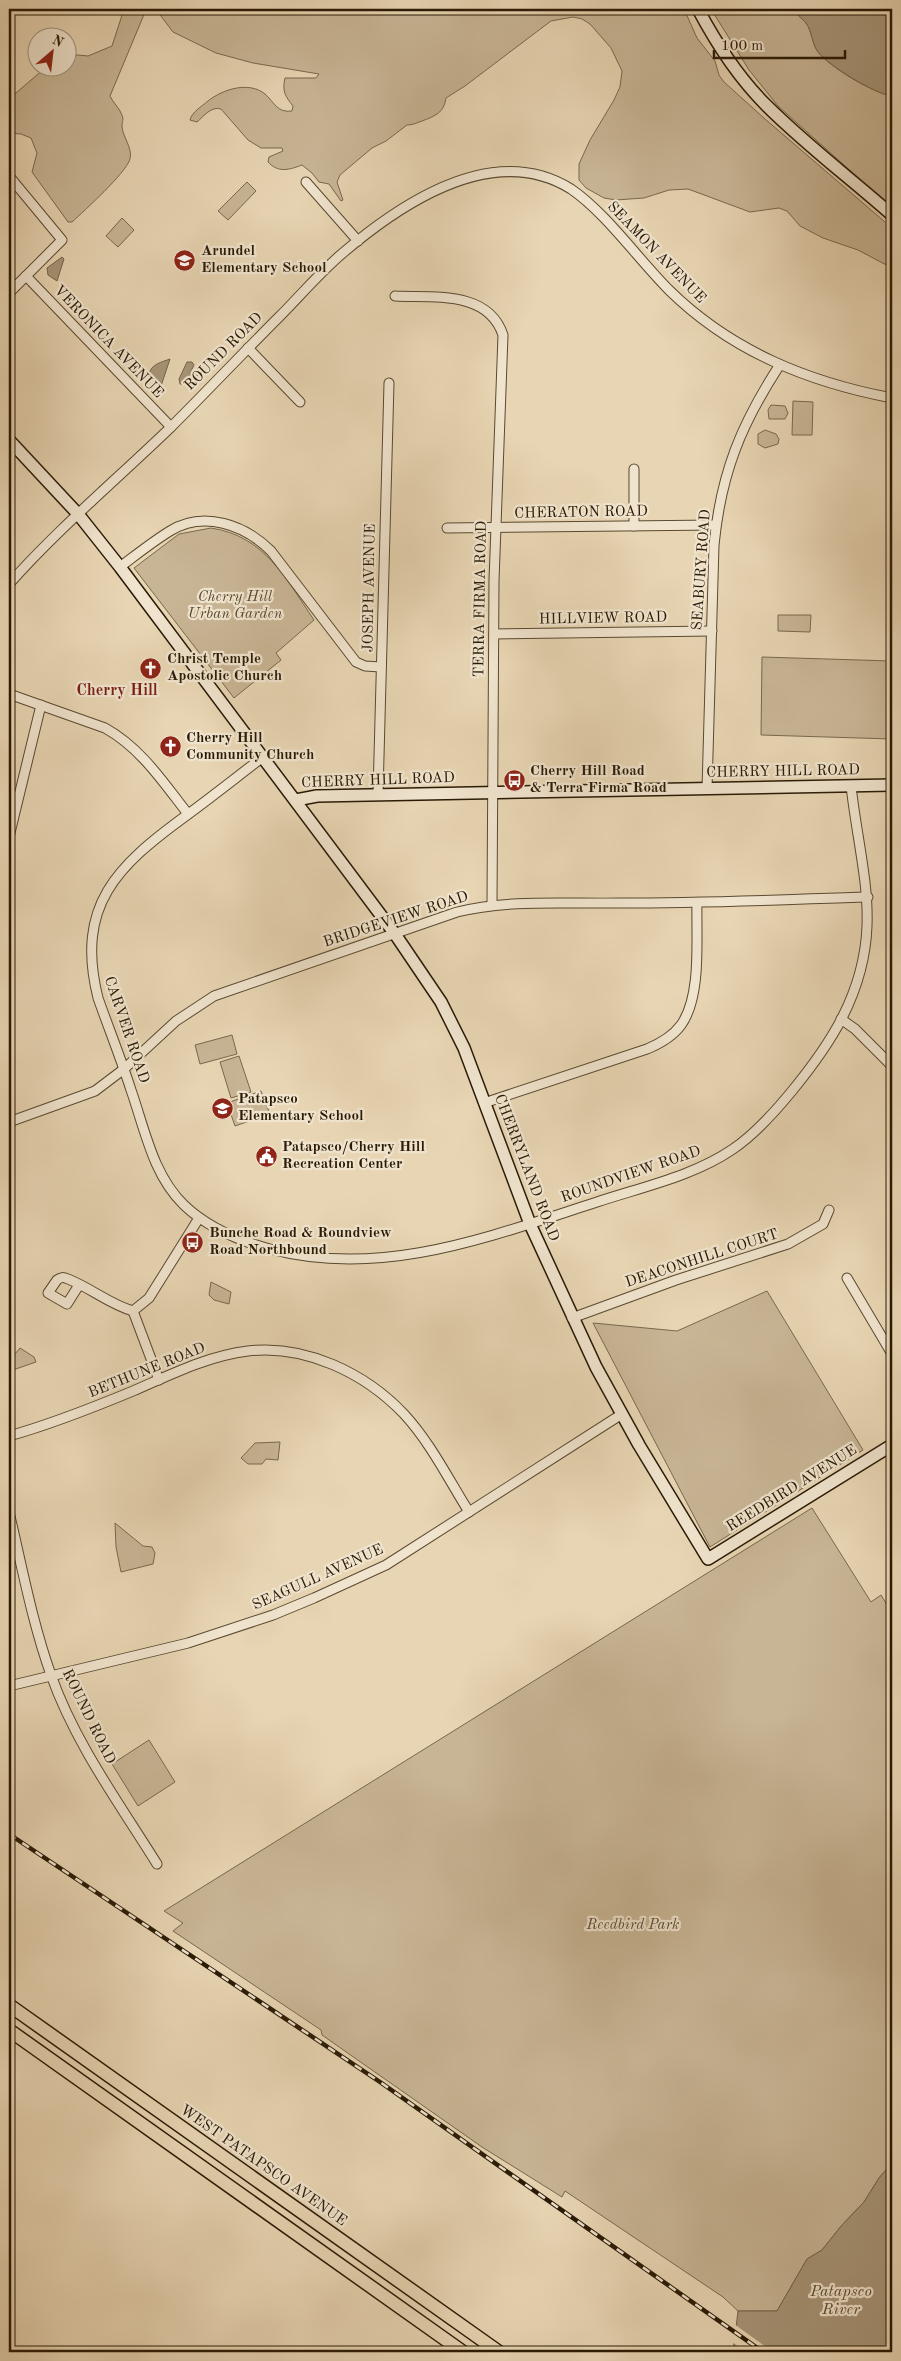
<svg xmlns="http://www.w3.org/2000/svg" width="901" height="2361" font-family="'Old Standard TT',serif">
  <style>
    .green { fill: #c8b595; stroke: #78684d }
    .water { fill: #a79578; stroke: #75644a }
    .pier { fill: #e8d5b3 }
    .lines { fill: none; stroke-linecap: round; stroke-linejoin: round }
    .street-casing { stroke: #594930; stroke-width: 11 }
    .secondary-casing { stroke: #291a05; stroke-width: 14 }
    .primary-casing { stroke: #291a05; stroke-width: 15 }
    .street { stroke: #f0e4ce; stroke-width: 9 }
    .secondary { stroke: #f0e4ce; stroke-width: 11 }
    .primary { stroke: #e8d5b3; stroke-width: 12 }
    .rail-casing { stroke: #291a05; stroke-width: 4.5 }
    .rail { stroke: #f0e4ce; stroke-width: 2.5; stroke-dasharray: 8; stroke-linecap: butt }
    .labels { text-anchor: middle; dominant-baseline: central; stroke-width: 4.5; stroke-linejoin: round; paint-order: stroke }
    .poi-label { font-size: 15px; font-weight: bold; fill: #291a05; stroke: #f0e4ce; text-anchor: start }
    .street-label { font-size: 15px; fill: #291a05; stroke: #f0e4ce }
    .park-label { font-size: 15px; font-style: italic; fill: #594830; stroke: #f0e4ce }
    .neighbourhood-label { font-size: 16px; font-weight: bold; fill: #7a1f14; stroke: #f0e4ce }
    .water-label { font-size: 16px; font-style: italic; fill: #5b4b33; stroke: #f0e4ce }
  </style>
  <rect width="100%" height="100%" fill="#e8d5b3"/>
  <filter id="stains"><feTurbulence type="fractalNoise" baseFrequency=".004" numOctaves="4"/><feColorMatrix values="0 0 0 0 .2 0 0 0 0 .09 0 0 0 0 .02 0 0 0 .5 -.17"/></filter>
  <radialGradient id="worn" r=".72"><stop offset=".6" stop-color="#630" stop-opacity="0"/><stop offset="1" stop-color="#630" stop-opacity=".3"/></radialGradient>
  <!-- green -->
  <g class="green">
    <path d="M 124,9 L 150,9 L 145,12 L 110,96 C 113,103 119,107 122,115 C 124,120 122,121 122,126 C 122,136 133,148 130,159 C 126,173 84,211 72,222 L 68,222 L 32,172 L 37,153 L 31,138 L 21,134 L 9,133 L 9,99 L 45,68 L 68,68 L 68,54 L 88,56 L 112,46 Z"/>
    <path d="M 151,9 L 684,9 L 697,38 L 715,61 L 719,75 L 724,82 L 765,119 L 892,228 L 892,268 L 858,250 L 823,238 L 800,226 L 787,211 L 779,208 L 750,212 L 688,189 L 669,190 L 644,198 L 616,200 L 604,198 L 586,188 L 579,180 L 579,164 L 590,140 L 614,100 L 620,87 L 622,71 L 611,48 L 590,24 L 582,19 L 573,17 L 551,21 L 465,86 L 446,98 C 444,113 435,116 422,121 C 416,123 413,125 407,125 L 386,141 L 372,148 L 340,175 L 337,182 L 343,200 L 341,201 L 329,184 L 319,182 L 312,173 L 302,165 C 289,170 278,173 268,162 L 269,157 L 283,151 L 282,148 L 261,148 L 248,140 L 221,109 C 211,106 204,116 197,122 L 190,120 C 192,112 201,107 208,101 C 223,89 249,81 265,94 C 275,103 277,113 292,111 L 293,106 C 285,96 282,91 285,78 L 316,78 L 319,74 L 253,63 L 216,53 L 173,32 L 158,12 Z"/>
    <path d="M 711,9 L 794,9 C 797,16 802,18 806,23 C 812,31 812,44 818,52 C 831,68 873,93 892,96 L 892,208 L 778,106 L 749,70 Z"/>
    <polygon points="247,182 256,191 228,220 218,211"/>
    <polygon points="122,218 134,230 118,247 106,236"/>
    <polygon points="793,401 813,402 812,435 792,435"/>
    <polygon points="771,405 785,406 788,413 785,419 769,419 768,410"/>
    <polygon points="765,430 776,434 779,439 778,444 765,448 758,444 758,434"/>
    <path d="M 211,528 C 265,536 286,579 314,620 L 276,653 L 281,660 L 234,698 L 134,568 L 179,534 Z"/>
    <polygon points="778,615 811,615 810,632 778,631"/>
    <polygon points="762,657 892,661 892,739 761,735"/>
    <polygon points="232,1035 237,1054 200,1064 195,1045"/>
    <polygon points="239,1056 251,1092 231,1098 220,1062"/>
    <polygon points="261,1091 270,1114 235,1126 227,1103"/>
    <polygon points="211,1282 231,1292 229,1304 214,1300 209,1295"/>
    <polygon points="767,1291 863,1450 710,1547 593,1323 677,1331"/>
    <polygon points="20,1348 34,1357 36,1362 10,1371 9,1361"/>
    <polygon points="280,1442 278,1460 266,1459 262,1464 248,1464 241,1458 255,1443"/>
    <polygon points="812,1508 871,1602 881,1595 892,1613 892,2163 879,2178 864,2202 842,2225 822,2250 807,2259 777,2311 738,2311 723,2297 565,2191 562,2197 482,2147 322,2035 321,2030 173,1931 183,1923 164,1911"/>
    <polygon points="115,1523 143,1546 152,1547 155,1553 153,1564 121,1572 116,1547"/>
    <polygon points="149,1740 175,1782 138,1806 112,1764"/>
  </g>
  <!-- water -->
  <g class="water">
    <path d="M 794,9 L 892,9 L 892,96 C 875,94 829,66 818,52 C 812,44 812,31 806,23 C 802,18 797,16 794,9 Z"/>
    <polygon points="62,257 64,259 57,281 48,275 47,268"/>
    <path d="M 170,359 L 161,386 L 149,374 C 151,364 162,362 170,359 Z"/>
    <polygon points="187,362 192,362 194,365 190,373 191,376 199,369 202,370 189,385 180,384 179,379"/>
    <polygon points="892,2163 892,2352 733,2352 738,2311 777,2311 807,2259 822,2250 842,2225 864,2202 879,2178"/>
  </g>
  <!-- pier -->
  <polygon class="pier" points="734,2324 773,2352 746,2352 732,2342"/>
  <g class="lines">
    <defs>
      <g id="street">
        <polyline points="9,176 62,240 9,293"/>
        <polyline points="306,182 358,241"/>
        <polyline points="26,276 171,427"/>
        <path d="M 395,296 C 433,298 488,290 503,335 L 494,581 L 492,905"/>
        <polyline points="248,348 300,402"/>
        <polyline points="634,469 634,526"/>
        <polyline points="447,528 716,525"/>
        <path d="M 120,567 C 136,555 152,542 170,531 C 204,510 245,525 271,551 L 356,662 L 365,666 L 381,667"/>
        <path d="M 9,584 C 59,528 116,480 170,428 C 207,391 243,353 280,316 C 301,295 321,271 344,252 C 403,202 494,141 571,189 C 605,212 639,260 669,290 C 731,351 808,382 892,398"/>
        <polyline points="494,634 712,631"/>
        <path d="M 9,694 L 105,728 C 141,748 163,782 188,814"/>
        <path d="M 263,757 C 238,776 213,796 187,815 C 117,866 75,905 98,998 C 109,1029 121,1059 131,1090 C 145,1130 153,1175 184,1205 C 208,1228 240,1241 270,1249 C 383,1279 491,1236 597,1202 C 642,1187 694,1176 733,1149 C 769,1125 822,1057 842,1018 C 886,932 861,874 851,786"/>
        <path d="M 707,789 L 714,545 C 721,473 741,425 779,366"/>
        <polyline points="378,794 389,383"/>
        <polyline points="9,837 41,705"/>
        <polyline points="841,1019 855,1029 892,1066"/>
        <path d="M 484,1103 L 647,1049 C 659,1044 673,1036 681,1025 C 702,996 696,937 697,903"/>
        <path d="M 9,1122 L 95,1091 L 124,1069 L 176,1021 L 214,996 L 457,912 C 509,899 566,904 620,903 C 703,903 785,900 868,897"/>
        <polyline points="847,1278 892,1354"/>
        <path d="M 79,1285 L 67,1304 L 48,1293 L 57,1280 C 61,1277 63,1277 68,1279 C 91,1288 109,1304 133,1311"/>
        <polyline points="133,1311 149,1298 199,1218"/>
        <polyline points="133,1311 159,1380"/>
        <polyline points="572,1318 676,1280 788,1244 823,1224 829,1210"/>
        <path d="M 9,1436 C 52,1424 92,1408 133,1391 C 170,1375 207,1356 248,1351 C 305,1344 365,1373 404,1414 C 430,1442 449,1480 469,1512"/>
        <path d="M 9,1512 C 22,1566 32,1622 51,1675 C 75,1743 119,1803 157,1864"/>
        <polyline points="9,1686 188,1643 273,1615 314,1598 386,1565 622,1414"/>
      </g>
      <g id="secondary">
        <path d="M 698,9 C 716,43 738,77 766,105 C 805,144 850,178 892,215"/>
        <polyline points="9,440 78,514 120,567 395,934 441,1002 464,1048 530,1224 596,1367 639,1445 708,1559 892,1445"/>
        <polyline points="296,800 317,796 892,785"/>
      </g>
      <g id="primary">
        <polyline points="9,2005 499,2352"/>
        <polyline points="9,2030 463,2352"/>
      </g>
    </defs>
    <!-- street casing -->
    <use href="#street" class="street-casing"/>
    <!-- secondary casing -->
    <use href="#secondary" class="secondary-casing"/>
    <!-- primary casing -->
    <use href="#primary" class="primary-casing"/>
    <!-- street -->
    <use href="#street" class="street"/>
    <!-- secondary -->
    <use href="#secondary" class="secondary"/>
    <!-- primary -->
    <use href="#primary" class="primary"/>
    <defs>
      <polyline id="rail" points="9,1834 380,2082 763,2352"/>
    </defs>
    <!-- rail casing -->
    <use href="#rail" class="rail-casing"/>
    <!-- rail -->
    <use href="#rail" class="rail"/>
  </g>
  <!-- icons -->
  <defs>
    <symbol id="school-disc" viewBox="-11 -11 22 22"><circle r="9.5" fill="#8f2418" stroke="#f0e4ce"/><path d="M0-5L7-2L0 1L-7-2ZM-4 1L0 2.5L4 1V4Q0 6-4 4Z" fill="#fff"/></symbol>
    <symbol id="church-disc" viewBox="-11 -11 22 22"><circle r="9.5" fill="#8f2418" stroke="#f0e4ce"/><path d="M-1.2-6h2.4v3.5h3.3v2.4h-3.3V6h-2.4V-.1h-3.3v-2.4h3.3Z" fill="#fff"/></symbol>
    <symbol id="bus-disc" viewBox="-11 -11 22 22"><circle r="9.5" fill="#8f2418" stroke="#f0e4ce"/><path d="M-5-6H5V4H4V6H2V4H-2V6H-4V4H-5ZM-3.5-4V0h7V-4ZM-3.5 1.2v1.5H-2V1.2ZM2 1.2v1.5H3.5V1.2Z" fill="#fff"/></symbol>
    <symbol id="civic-disc" viewBox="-11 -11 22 22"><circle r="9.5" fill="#8f2418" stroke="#f0e4ce"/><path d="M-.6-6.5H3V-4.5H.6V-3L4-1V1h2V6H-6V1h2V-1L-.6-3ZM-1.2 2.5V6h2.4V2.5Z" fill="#fff"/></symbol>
  </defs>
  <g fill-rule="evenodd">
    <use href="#school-disc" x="172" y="248" width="25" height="25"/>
    <use href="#church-disc" x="138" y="656" width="25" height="25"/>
    <use href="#church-disc" x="158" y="734" width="25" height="25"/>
    <use href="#bus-disc" x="502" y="768" width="25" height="25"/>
    <use href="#school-disc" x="210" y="1096" width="25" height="25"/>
    <use href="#civic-disc" x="254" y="1144" width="25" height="25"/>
    <use href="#bus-disc" x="180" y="1230" width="25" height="25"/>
  </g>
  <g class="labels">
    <!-- poi labels -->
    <g class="poi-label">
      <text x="201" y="251">Arundel<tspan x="201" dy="17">Elementary School</tspan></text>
      <text x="167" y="659">Christ Temple<tspan x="167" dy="17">Apostolic Church</tspan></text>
      <text x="186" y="738">Cherry Hill<tspan x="186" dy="17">Community Church</tspan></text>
      <text x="530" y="771">Cherry Hill Road<tspan x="530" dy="17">&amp; Terra Firma Road</tspan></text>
      <text x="238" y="1099">Patapsco<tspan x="238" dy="17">Elementary School</tspan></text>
      <text x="282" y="1147">Patapsco/Cherry Hill<tspan x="282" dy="17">Recreation Center</tspan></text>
      <text x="209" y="1233">Bunche Road &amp; Roundview<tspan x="209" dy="17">Road Northbound</tspan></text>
    </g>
    <!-- street labels -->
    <g class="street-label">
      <text transform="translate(656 253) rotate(46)">SEAMON AVENUE</text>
      <text transform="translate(108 342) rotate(46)">VERONICA AVENUE</text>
      <text transform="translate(224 352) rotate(-45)">ROUND ROAD</text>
      <text transform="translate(581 513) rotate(-1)">CHERATON ROAD</text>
      <text transform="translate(702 570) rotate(-86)">SEABURY ROAD</text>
      <text transform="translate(370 588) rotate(-89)">JOSEPH AVENUE</text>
      <text transform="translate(481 599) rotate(-89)">TERRA FIRMA ROAD</text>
      <text transform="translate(603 619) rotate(-1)">HILLVIEW ROAD</text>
      <text transform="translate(783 772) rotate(-1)">CHERRY HILL ROAD</text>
      <text transform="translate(378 781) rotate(-2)">CHERRY HILL ROAD</text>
      <text transform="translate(396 920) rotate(-18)">BRIDGEVIEW ROAD</text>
      <text transform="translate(126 1030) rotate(71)">CARVER ROAD</text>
      <text transform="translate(526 1168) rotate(69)">CHERRYLAND ROAD</text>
      <text transform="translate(631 1175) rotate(-19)">ROUNDVIEW ROAD</text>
      <text transform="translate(702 1259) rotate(-18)">DEACONHILL COURT</text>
      <text transform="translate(147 1371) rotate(-22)">BETHUNE ROAD</text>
      <text transform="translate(792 1489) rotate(-32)">REEDBIRD AVENUE</text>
      <text transform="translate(318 1578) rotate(-24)">SEAGULL AVENUE</text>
      <text transform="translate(88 1717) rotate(64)">ROUND ROAD</text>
      <text transform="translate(263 2166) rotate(35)">WEST PATAPSCO AVENUE</text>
    </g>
    <!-- park labels -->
    <g class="park-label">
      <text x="235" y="597">Cherry Hill<tspan x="235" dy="17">Urban Garden</tspan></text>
      <text x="633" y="1925">Reedbird Park</text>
    </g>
    <!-- neighbourhood labels -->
    <g class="neighbourhood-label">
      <text x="117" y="691">Cherry Hill</text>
    </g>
    <!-- water labels -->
    <g class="water-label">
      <text x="841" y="2292">Patapsco<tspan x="841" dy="18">River</tspan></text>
    </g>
  </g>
  <!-- margin -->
  <rect width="901" height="2361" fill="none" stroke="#e8d5b3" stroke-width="30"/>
  <rect x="10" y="10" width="881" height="2341" fill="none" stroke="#291a05" stroke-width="2.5"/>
  <rect x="15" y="15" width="871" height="2331" fill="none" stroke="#291a05"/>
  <!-- north arrow -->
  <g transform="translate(52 52) rotate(28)"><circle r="24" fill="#f0e4ce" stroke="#a0937e"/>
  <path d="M0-4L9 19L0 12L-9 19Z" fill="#8f2418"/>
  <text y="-8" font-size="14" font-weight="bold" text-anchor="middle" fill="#291a05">N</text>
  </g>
  <!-- scale -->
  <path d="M714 50v8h131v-8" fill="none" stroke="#291a05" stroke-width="2.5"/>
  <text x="721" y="50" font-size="15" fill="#291a05" stroke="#f0e4ce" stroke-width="4" paint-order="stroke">100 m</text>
  <rect width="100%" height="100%" filter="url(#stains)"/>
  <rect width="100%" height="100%" fill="url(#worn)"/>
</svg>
